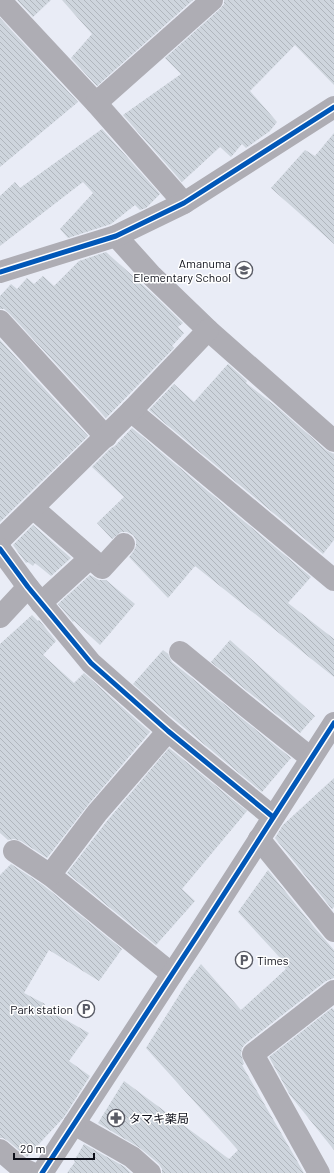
<svg xmlns="http://www.w3.org/2000/svg" width="334" height="1173" font-family="Barlow,'Noto Sans JP',sans-serif">
  <style>
    .building { fill: url(#building-back-hatch) }
    .lines { fill: none; stroke-linecap: round; stroke-linejoin: round }
    .minor { stroke: #aeadb4; stroke-width: 22 }
    .cycleway-casing { stroke: #fff; stroke-width: 8 }
    .cycleway { stroke: #0057b8; stroke-width: 5 }
    .labels { text-anchor: middle; dominant-baseline: central; stroke-width: 3; stroke-linejoin: round; paint-order: stroke }
    .poi-label { font-size: 12px; fill: #0d0f19; stroke: #fff; text-anchor: end }
  </style>
  <defs>
    <pattern id="building-back-hatch" width="6" height="6" patternUnits="userSpaceOnUse"><rect width="6" height="6" fill="#ced5dd"/><path d="M-1 5l2 2M0 0l6 6M5-1l2 2" fill="none" stroke="#b0b6bd"/></pattern>
  </defs>
  <rect width="100%" height="100%" fill="#e9ecf6"/>
  <!-- building -->
  <g class="building">
    <polygon points="17,0 51,0 33,17"/>
    <polygon points="62,0 193,0 97,86 71,58 92,34"/>
    <polygon points="224,0 334,0 334,85 295,45 250,91 277,122 270,131 246,148 242,144 231,157 220,147 182,182 123,115 181,74 165,58 220,9 224,4"/>
    <polygon points="0,18 78,102 0,167"/>
    <polygon points="102,129 160,194 146,208 140,210 135,205 111,224 68,238 60,229 93,193 83,182 0,246 0,196 15,182 20,188"/>
    <polygon points="334,133 334,244 271,188 305,150 315,156"/>
    <polygon points="106,252 154,295 183,323 178,327 184,333 172,346 174,348 106,418 9,313 4,309 0,309 0,296 11,284 17,289 27,278 34,284 43,276 54,286 79,261"/>
    <polygon points="0,340 88,436 0,522"/>
    <polygon points="228,364 247,381 246,383 277,407 326,450 334,454 334,540 323,554 149,410 174,384 194,402"/>
    <polygon points="132,428 311,577 288,603 334,639 334,677 195,566 168,598 129,557 133,552 136,546 136,540 133,535 127,532 121,532 112,539 97,523 124,497 92,467 111,448 115,446"/>
    <polygon points="33,525 71,558 51,576 35,563 33,566 28,562 26,563 13,545"/>
    <polygon points="90,575 99,580 106,580 135,604 100,645 74,621 73,622 58,604"/>
    <polygon points="32,615 38,621 39,620 56,641 43,655 74,683 84,673 150,732 88,805 47,858 21,841 14,839 8,840 0,833 0,644"/>
    <polygon points="230,640 315,716 300,733 211,662"/>
    <polygon points="163,650 168,654 172,662 291,758 262,792 176,721 133,684"/>
    <polygon points="169,748 247,811 182,889 195,901 156,945 67,873 107,821"/>
    <polygon points="334,778 334,907 332,909 275,838 283,825"/>
    <polygon points="11,864 43,885 122,949 99,981 49,950 24,993 45,1004 43,1007 89,1033 69,1061 90,1076 64,1117 27,1157 8,1141 3,1138 0,1138 0,875"/>
    <polygon points="268,870 314,927 334,950 334,978 326,981 245,1044 242,1048 241,1054 244,1064 242,1065 304,1173 162,1173 162,1169 159,1164 140,1148 98,1123 124,1081 229,1159 238,1150 146,1048 186,984 201,964 241,1010 286,969 282,965 284,962 238,912"/>
    <polygon points="332,1008 334,1010 334,1150 290,1095 269,1057"/>
    <polygon points="84,1144 125,1167 131,1173 67,1173 75,1162 74,1161"/>
  </g>
  <g class="lines">
    <!-- minor -->
    <g class="minor">
      <polyline points="0,0 96,103 184,203"/>
      <polyline points="96,103 212,0"/>
      <polyline points="116,236 152,276 208,330 334,441"/>
      <polyline points="0,272 116,236 184,203 334,107"/>
      <polyline points="0,321 106,437"/>
      <polyline points="131,411 334,580"/>
      <polyline points="33,508 102,568 124,544"/>
      <polyline points="0,540 131,411 208,330"/>
      <polyline points="0,549 28,587 91,663 168,731 273,817"/>
      <polyline points="41,603 90,558"/>
      <polyline points="0,617 28,587"/>
      <polyline points="180,652 242,703 311,758"/>
      <polyline points="259,839 334,931"/>
      <polyline points="14,851 50,875 172,974"/>
      <polyline points="50,875 97,813 168,731"/>
      <polyline points="74,1124 132,1157 150,1173"/>
      <polyline points="0,1150 21,1168 32,1173"/>
      <polyline points="42,1173 197,936 334,723"/>
      <polyline points="319,1173 253,1054 334,991"/>
    </g>
    <defs>
      <g id="cycleway">
        <polyline points="0,272 116,236 184,203 334,107"/>
        <polyline points="0,549 28,587 91,663 168,731 273,817"/>
        <polyline points="42,1173 197,936 334,723"/>
      </g>
    </defs>
    <!-- cycleway casing -->
    <use href="#cycleway" class="cycleway-casing"/>
    <!-- cycleway -->
    <use href="#cycleway" class="cycleway"/>
  </g>
  <!-- icons -->
  <defs>
    <symbol id="school-ring" viewBox="-11 -11 22 22"><circle r="9.5" fill="#fff" stroke="#5a5c66" stroke-width="1.5"/><path d="M0-5L7-2L0 1L-7-2ZM-4 1L0 2.5L4 1V4Q0 6-4 4Z" fill="#5a5c66"/></symbol>
    <symbol id="parking-ring" viewBox="-11 -11 22 22"><circle r="9.5" fill="#fff" stroke="#5a5c66" stroke-width="1.5"/><path d="M-3.5-5.5H1a3.5 3.5 0 0 1 0 7H-1V5.5H-3.5ZM-1-3.4V-.6H.8a1.4 1.4 0 0 0 0-2.8Z" fill="#5a5c66"/></symbol>
    <symbol id="pharmacy-ring" viewBox="-11 -11 22 22"><circle r="9.5" fill="#fff" stroke="#5a5c66" stroke-width="1.5"/><path d="M-2-6h4v4h4v4h-4v4h-4v-4h-4v-4h4Z" fill="#5a5c66"/></symbol>
  </defs>
  <g fill-rule="evenodd">
    <use href="#school-ring" x="234" y="260" width="20" height="20"/>
    <use href="#parking-ring" x="234" y="950" width="20" height="20"/>
    <use href="#parking-ring" x="76" y="999" width="20" height="20"/>
    <use href="#pharmacy-ring" x="106" y="1108" width="20" height="20"/>
  </g>
  <g class="labels">
    <!-- poi labels -->
    <g class="poi-label">
      <text x="231" y="263">Amanuma<tspan x="231" dy="14">Elementary School</tspan></text>
      <text x="257" y="960" text-anchor="start">Times</text>
      <text x="73" y="1009">Park station</text>
      <text x="129" y="1118" text-anchor="start">タマキ薬局</text>
    </g>
  </g>
  <!-- scale -->
  <path d="M14 1153v6h80v-6" fill="none" stroke="#0d0f19" stroke-width="2"/>
  <text x="20" y="1153" font-size="12" fill="#0d0f19" stroke="#ffffff" stroke-width="3" paint-order="stroke">20 m</text>
</svg>
